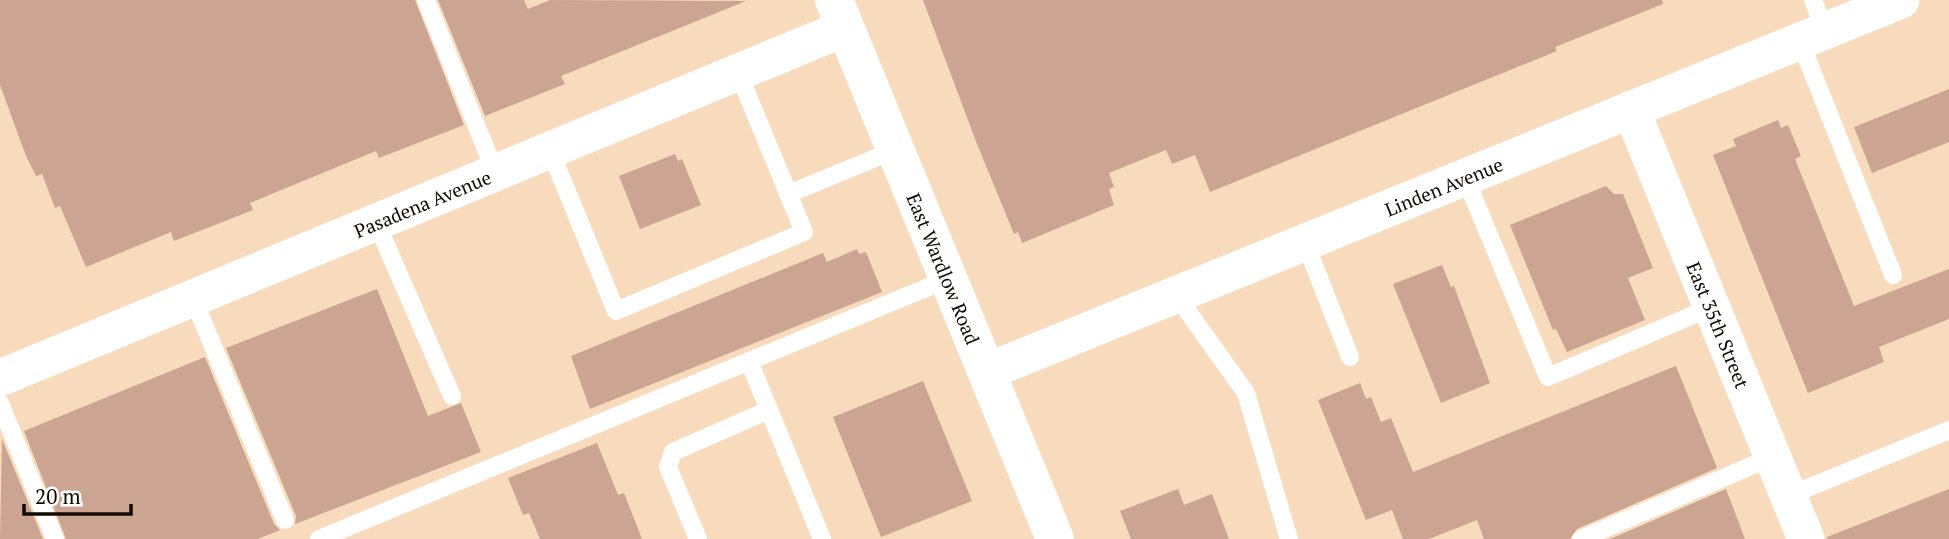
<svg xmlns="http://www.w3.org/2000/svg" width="1949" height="539" font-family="'PT Serif',serif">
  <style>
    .building { fill: #cba591 }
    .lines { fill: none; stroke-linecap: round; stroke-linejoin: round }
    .lane { stroke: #fff; stroke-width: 18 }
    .street { stroke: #fff; stroke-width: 37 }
    .secondary { stroke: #fff; stroke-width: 38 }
    .labels { text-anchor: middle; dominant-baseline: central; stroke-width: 5; stroke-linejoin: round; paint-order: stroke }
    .street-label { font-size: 19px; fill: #120902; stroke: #fff }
  </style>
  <rect width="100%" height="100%" fill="#f8dbbc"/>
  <!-- building -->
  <g class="building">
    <polygon points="0,0 415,0 464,125 379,158 376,151 250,203 253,210 174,241 171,232 86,267 60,206 55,208 42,174 36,176 26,156 0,85"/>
    <polygon points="438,0 524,0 528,9 550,0 746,1 561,76 565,84 485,116"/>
    <polygon points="923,0 1662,0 1663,4 1555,47 1557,51 1210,192 1195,155 1172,164 1166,150 1109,173 1114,187 1109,189 1114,205 1022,243 1018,232 1014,234 977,144"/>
    <polygon points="1949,89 1949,142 1872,173 1854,127"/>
    <polygon points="1778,120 1781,128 1788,125 1801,156 1795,159 1854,306 1949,269 1949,319 1879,347 1884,362 1808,393 1713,155 1736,146 1733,139"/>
    <polygon points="675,154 678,161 682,159 701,205 640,229 619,176"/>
    <polygon points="1606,186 1614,194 1623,194 1653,268 1628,278 1645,320 1567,352 1556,329 1553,330 1510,225"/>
    <polygon points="857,249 859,254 866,252 882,292 590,409 571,356 823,253 827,262"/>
    <polygon points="1442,265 1451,287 1454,286 1490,383 1441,403 1393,284"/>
    <polygon points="377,289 428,416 461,403 481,452 295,524 296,516 226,348"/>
    <polygon points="205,357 274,524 280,530 258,539 66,539 24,431"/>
    <polygon points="1676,366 1717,468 1577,529 1570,539 1484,539 1477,520 1429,539 1403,539 1392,510 1366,520 1318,400 1360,383 1366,399 1371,397 1381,422 1391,418 1413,472"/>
    <polygon points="923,381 972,501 881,537 833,417"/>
    <polygon points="2,439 43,539 0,539"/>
    <polygon points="597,443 618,495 624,493 642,539 540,539 529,513 523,515 508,478"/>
    <polygon points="1178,489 1184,505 1212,494 1229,539 1131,539 1120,511"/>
    <polygon points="1726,489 1745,539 1610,539"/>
    <polygon points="1949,489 1949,539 1827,539 1827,537"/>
  </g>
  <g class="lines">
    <!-- lane -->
    <g class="lane">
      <polyline points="426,0 495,172"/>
      <polyline points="1813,0 1825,31"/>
      <polyline points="1800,41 1893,275"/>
      <polyline points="550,150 616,311 804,232 738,72"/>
      <polyline points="1465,177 1548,377 1712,307"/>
      <polyline points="788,194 895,150"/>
      <polyline points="376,222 452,396"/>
      <polyline points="1305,242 1350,357"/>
      <polyline points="1176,295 1246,393 1289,539"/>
      <polyline points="193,298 285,520"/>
      <polyline points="749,361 822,539"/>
      <polyline points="0,403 55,539"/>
      <polyline points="1788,496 1949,430"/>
      <polyline points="319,539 948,279"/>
      <polyline points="698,539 668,467 673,452 769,410"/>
      <polyline points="1581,539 1772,457"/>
    </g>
    <!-- street -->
    <g class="street">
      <path id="s1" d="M 1631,109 L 1806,539"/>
      <path id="s2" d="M 986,372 L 1901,0"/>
      <path id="s3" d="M 0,378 L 845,28"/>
    </g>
    <!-- secondary -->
    <path class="secondary" id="s4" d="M 834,0 L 1055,539"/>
  </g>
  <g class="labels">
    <!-- street labels -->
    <g class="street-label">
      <text stroke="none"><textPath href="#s2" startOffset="494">Linden Avenue</textPath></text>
      <text stroke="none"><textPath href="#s3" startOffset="457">Pasadena Avenue</textPath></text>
      <text stroke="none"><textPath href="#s4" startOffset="290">East Wardlow Road</textPath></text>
      <text stroke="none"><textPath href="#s1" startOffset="233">East 35th Street</textPath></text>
    </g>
  </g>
  <!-- scale -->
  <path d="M24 504v10h107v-10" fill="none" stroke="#120902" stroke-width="3.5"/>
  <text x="35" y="504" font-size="21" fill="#120902" stroke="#ffffff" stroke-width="5" paint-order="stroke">20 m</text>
</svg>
